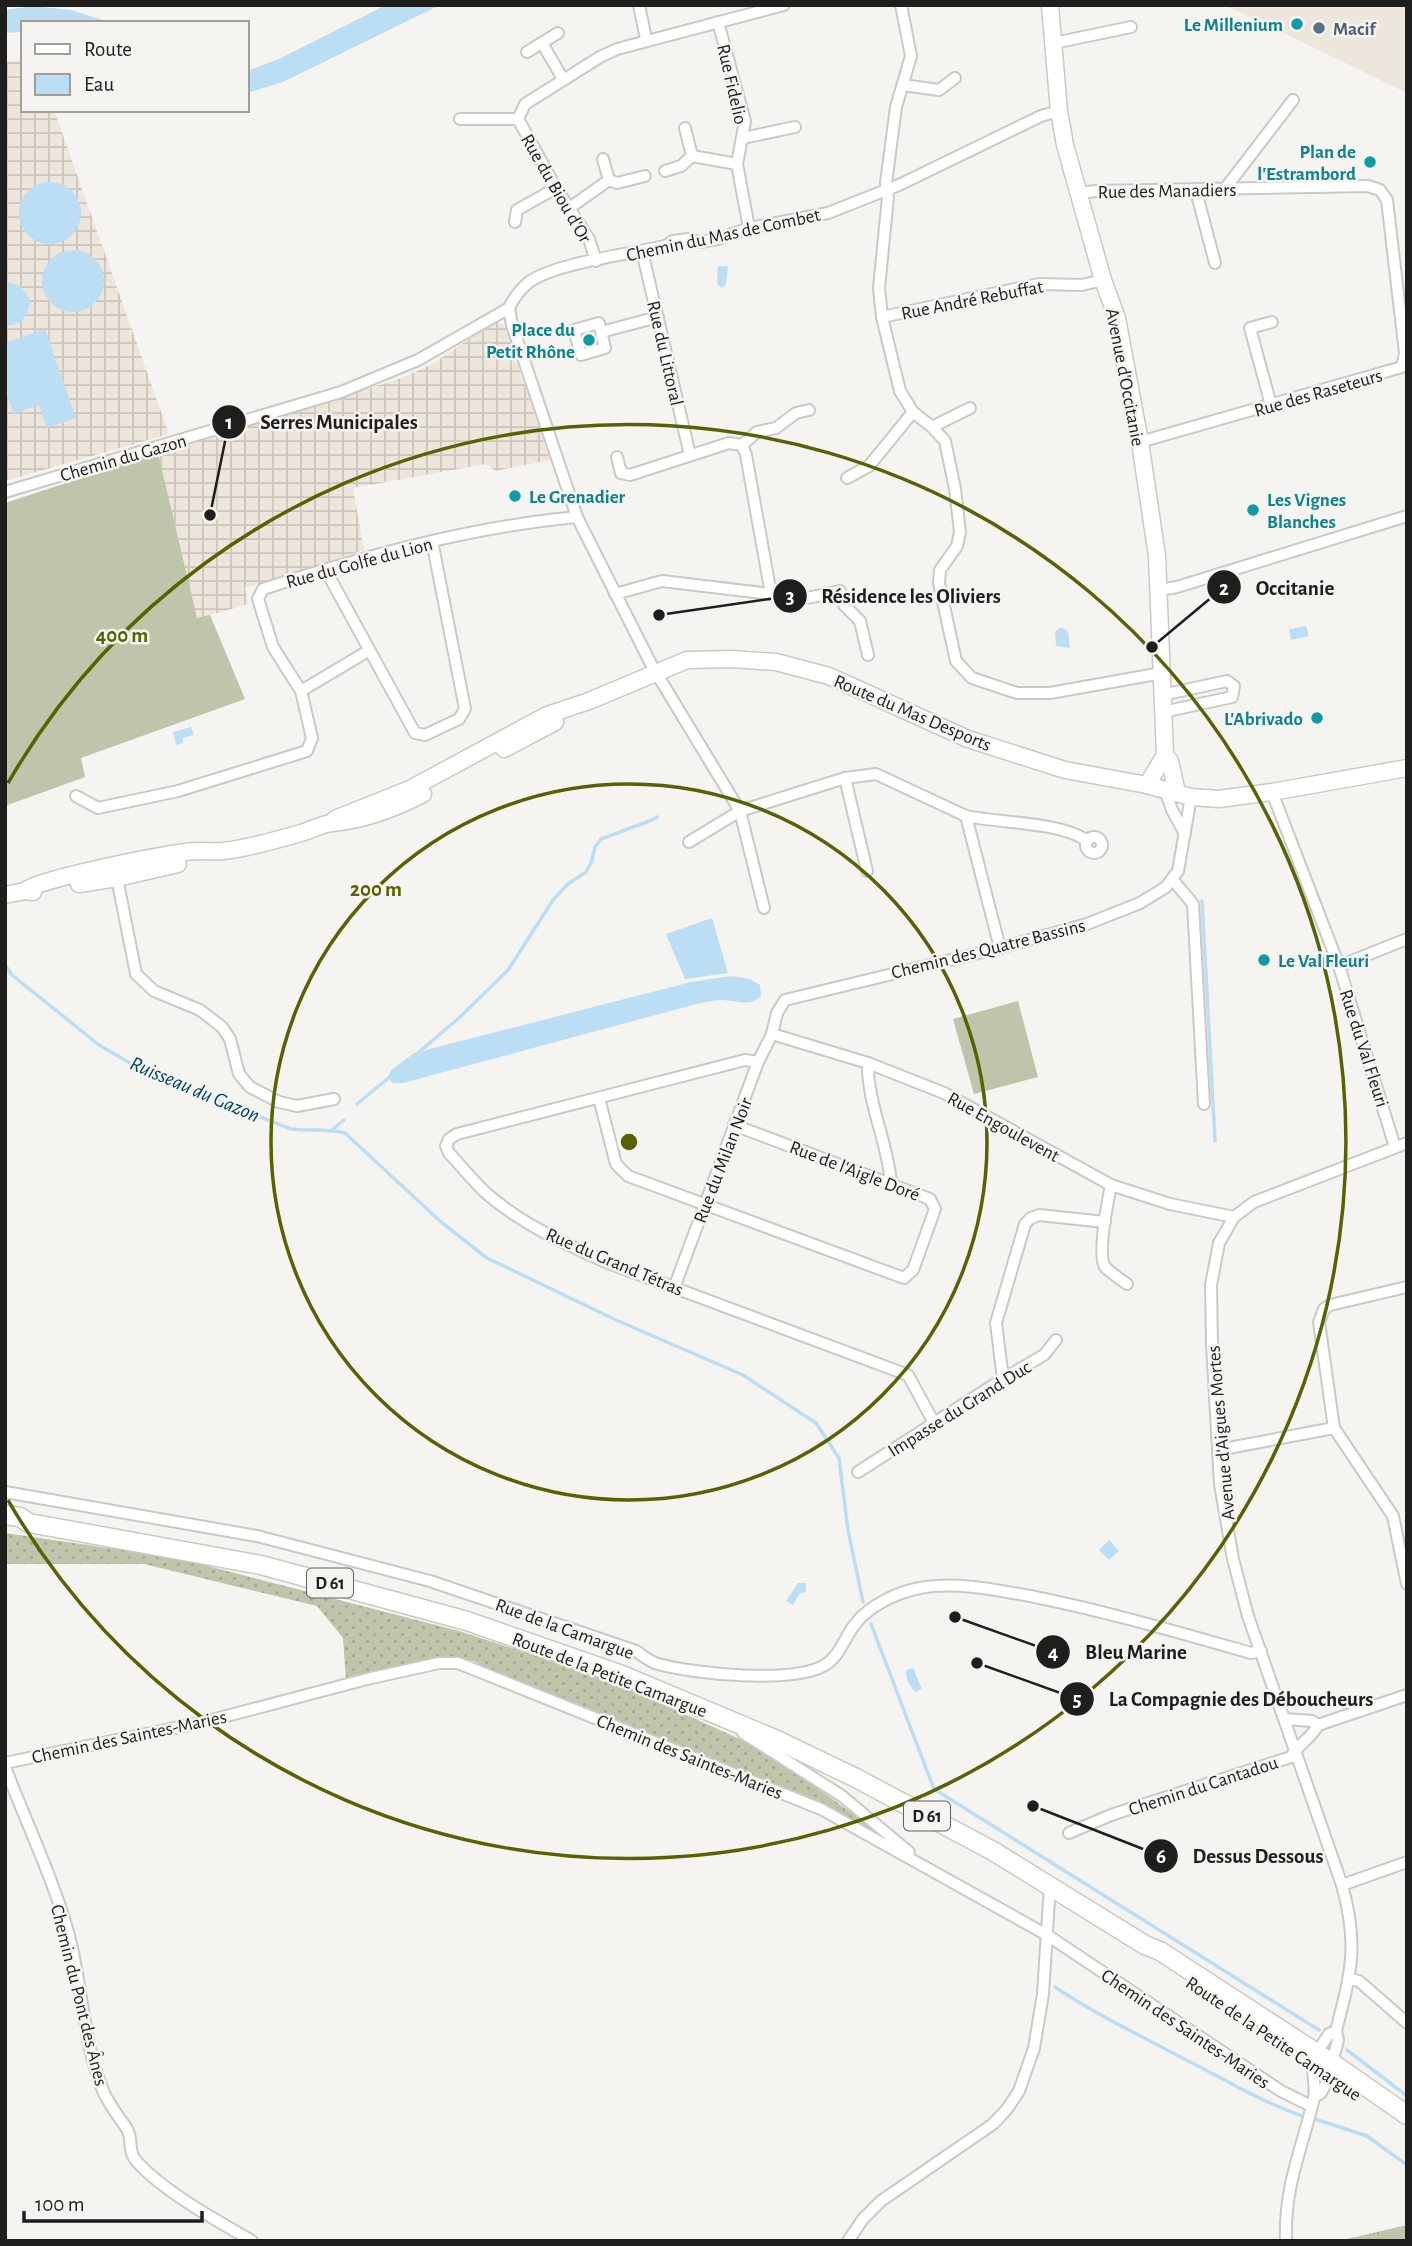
<svg xmlns="http://www.w3.org/2000/svg" width="1412" height="2246" viewBox="0 0 1412 2246" font-family="'Alegreya Sans',sans-serif">
<style>
.built{fill:#ede6dc}
.industrial{fill:url(#industrial-grid)}
.grass{fill:url(#grass-dots)}
.park{fill:url(#park-tufts)}
.garden{fill:#bec5aa}
.water{fill:#bbdef5}
.lines{fill:none;stroke-linecap:round;stroke-linejoin:round}
.stream{stroke:#bbdef5;stroke-width:3.5}
.street-casing{stroke:#cbc9c5;stroke-width:14}
.secondary-casing{stroke:#cbc9c5;stroke-width:19}
.primary-casing{stroke:#cbc9c5;stroke-width:21}
.street{stroke:#fff;stroke-width:10}
.secondary{stroke:#fff;stroke-width:16}
.primary{stroke:#fff;stroke-width:18}
.ring{fill:none;stroke:#566203;stroke-width:3.5}
.culture-dot{fill:#0f9aa8;stroke:#f6f4f0;stroke-width:2.5}
.service-dot{fill:#5c6f8a;stroke:#f6f4f0;stroke-width:2.5}
.labels{text-anchor:middle;stroke-width:5;stroke-linejoin:round;paint-order:stroke}
.shield{fill:#f6f4f0;stroke:#605e5c;stroke-width:2}
.shield-label{font-size:18px;font-weight:bold;fill:#1f1e1c}
.culture-label{font-size:19px;font-weight:bold;fill:#0d838f;stroke:#f6f4f0;text-anchor:end}
.service-label{font-size:19px;font-weight:bold;fill:#4e5e75;stroke:#f6f4f0;text-anchor:start}
.street-label{font-size:19px;fill:#1f1e1c;stroke:#f6f4f0}
.water-label{font-size:21px;font-style:italic;fill:#014261;stroke:#f6f4f0}
.centre{fill:#566203;stroke:#f6f4f0;stroke-width:3.5}
.ring-label{font-size:21px;text-anchor:middle;font-weight:bold;fill:#566203;stroke:#f6f4f0;stroke-width:5;stroke-linejoin:round;paint-order:stroke}
.leader{fill:none;stroke:#1f1e1c;stroke-width:2.5}
.callout-dot{fill:#1f1e1c;stroke:#f6f4f0;stroke-width:2.5}
.mark-label{font-size:21px;text-anchor:middle;font-weight:bold;fill:#fff}
.callout-label{font-size:21px;text-anchor:middle;font-weight:bold;fill:#1f1e1c;stroke:#f6f4f0;stroke-width:5;stroke-linejoin:round;paint-order:stroke}
</style>
<defs>
<pattern id="industrial-grid" width="8" height="8" patternUnits="userSpaceOnUse" patternTransform="scale(1.75)"><rect width="8" height="8" fill="#ede6dc"/><path d="M0 4h8M4 0v8" fill="none" stroke="#cbc5bc"/></pattern>
<pattern id="grass-dots" width="8" height="8" patternUnits="userSpaceOnUse" patternTransform="scale(1.75)"><rect width="8" height="8" fill="#bec5aa"/><path d="M2 2h.1M6 6h.1" fill="none" stroke="#a3a992" stroke-width="1.8" stroke-linecap="round"/></pattern>
<pattern id="park-tufts" width="24" height="20" patternUnits="userSpaceOnUse" patternTransform="scale(1.75)"><rect width="24" height="20" fill="#bec5aa"/><path d="M3 7l-1-3M5 7V3M7 7l1-3M15 17l-1-3M17 17v-4M19 17l1-3" fill="none" stroke="#a3a992"/></pattern>
</defs>
<rect width="100%" height="100%" fill="#f6f4f0"/>
<!-- built -->
<path class="built" d="M1223,5H1407V93L1240,12Z"/>
<!-- industrial -->
<g class="industrial">
<path d="M23,60V110H54L169,434L5,481V62Z"/>
<path d="M494,322L504,324L550,460L495,471L486,464L353,488L364,550L245,588L248,604L197,619L158,453L402,378L434,363Z"/>
</g>
<!-- grass -->
<path class="grass" d="M5,1533L177,1558L459,1631L605,1678L766,1751L896,1845L795,1794L621,1722L503,1678L474,1661L459,1659L346,1681L343,1638L317,1606L144,1564H5Z"/>
<!-- park -->
<path class="park" d="M1407,2225V2241H1348L1347,2239Z"/>
<!-- garden -->
<g class="garden">
<path d="M158,453L197,618L210,615L245,699L81,758L85,777L5,806V503Z"/>
<path d="M1018,1001L1038,1077L974,1094L953,1019Z"/>
</g>
<!-- water -->
<g class="water">
<path d="M386,5H440L283,82L247,93V71L279,59Z"/>
<path d="M33,6L71,10L112,23H23V32L5,33V10Z"/>
<circle cx="50" cy="213" r="31"/>
<circle cx="73" cy="281" r="31"/>
<path d="M718,266H728L726,285L722,288L717,284Z"/>
<path d="M5,282C38,284 37,325 5,326Z"/>
<path d="M45,329L76,418L47,428L39,405L14,414L5,390V343Z"/>
<path d="M1306,626L1309,636L1291,640L1289,629Z"/>
<path d="M1060,628L1065,629L1068,632L1070,648L1056,646L1055,632Z"/>
<path d="M191,727L194,735L183,738V743L176,745L173,732Z"/>
<path d="M712,918L728,973L685,979L666,934Z"/>
<path d="M731,976L750,979L760,985L761,996C750,1008 736,1000 722,1000C713,1000 702,1003 693,1005L403,1083H392L388,1077L391,1070L414,1053L691,982Z"/>
<path d="M1109,1540L1119,1551L1109,1560L1099,1550Z"/>
<path d="M798,1583H806V1592L800,1593L793,1605L786,1601Z"/>
<path d="M913,1668L922,1689L916,1692C909,1686 906,1680 906,1670Z"/>
</g>
<g class="lines">
<!-- stream -->
<g class="stream">
<path d="M1202,901L1215,1141"/>
<path d="M5,965L12,975L99,1045L142,1070L291,1129C309,1131 327,1129 345,1133L441,1222L487,1258L616,1320L743,1375L816,1423L839,1458L848,1530L863,1602"/>
<path d="M419,1052L459,1018L508,970L553,900L568,884L586,872L591,863L595,847L601,839L652,820L657,817"/>
<path d="M357,1104L392,1075"/>
<path d="M332,1130L344,1120"/>
<path d="M871,1624L934,1789L1319,2030"/>
<path d="M1055,1987C1096,2015 1142,2036 1186,2060C1224,2079 1262,2102 1302,2116"/>
<path d="M1347,2050L1407,2096"/>
<path d="M1315,2119L1367,2136L1407,2165"/>
</g>
<defs>
<g id="street">
<path d="M639,5L646,39"/>
<path d="M901,5L911,56L896,107L886,183L888,197L879,288L882,317L900,391L913,412L932,427L945,441L955,489L960,532L957,546L940,570L939,583L956,661L972,678L1017,693H1050L1162,673"/>
<path d="M718,22L745,121L737,164L749,228"/>
<path d="M542,43L563,79"/>
<path d="M1054,43L1131,27"/>
<path d="M527,52L558,33"/>
<path d="M903,85L939,90L955,78"/>
<path d="M460,119H518"/>
<path d="M685,128L692,156"/>
<path d="M743,138L795,127"/>
<path d="M692,156L737,164"/>
<path d="M603,159L609,180"/>
<path d="M665,171L681,166L692,156"/>
<path d="M1224,190L1293,100"/>
<path d="M1196,191L1215,263"/>
<path d="M1079,193L1096,191L1368,186L1380,190L1387,200L1405,353L1402,367L1140,442"/>
<path d="M568,209L609,180L617,183L645,176"/>
<path d="M515,222L517,210L556,188"/>
<path d="M642,251L690,455"/>
<path d="M596,261L589,239L556,188L518,119L525,104L600,57L617,49L784,5"/>
<path d="M509,308L512,325L577,517L652,666L740,811L764,908"/>
<path d="M509,308C513,299 521,289 529,282C556,263 629,254 665,246L673,241L688,239L700,242L718,239L749,228L828,213L899,185L1041,116L1059,111"/>
<path d="M882,317L1039,284L1082,285L1103,280"/>
<path d="M599,323L605,348L581,355L574,330Z"/>
<path d="M601,332L658,317"/>
<path d="M1271,405L1250,328L1272,322"/>
<path d="M932,427L970,408"/>
<path d="M742,445L757,432L776,428L796,413L809,410"/>
<path d="M617,457L621,473L630,475L729,443L742,445L746,455L771,594"/>
<path d="M847,478L869,466L913,412"/>
<path d="M5,492L341,392L418,360L509,308"/>
<path d="M325,569L415,733L425,735L459,719L465,709L432,541"/>
<path d="M1159,590L1177,587L1407,516"/>
<path d="M615,594L662,581L771,594L798,600L840,591L844,605L860,621L868,655"/>
<path d="M301,691L368,651"/>
<path d="M1162,695L1227,681L1234,686L1232,697L1163,712"/>
<path d="M845,778L867,871"/>
<path d="M1165,790L1172,810L1185,834"/>
<path d="M1272,792L1339,966L1395,1147"/>
<path d="M76,796L98,808L178,791L307,751L312,738L301,691L273,647L258,599L263,589C365,556 470,527 577,517"/>
<path d="M966,816C1000,823 1059,822 1086,840"/>
<circle cx="1094" cy="845" r="8"/>
<path d="M689,842L740,811L845,778L876,774L966,816L1000,948"/>
<path d="M117,878L136,974L154,991L200,1010L222,1027L230,1039L239,1074L250,1087L279,1102L297,1106L334,1099"/>
<path d="M1172,879L1193,904L1204,1104"/>
<path d="M1339,966L1407,939"/>
<path d="M772,1034L868,1063L944,1093L1111,1185L1170,1204L1234,1217"/>
<path d="M758,1062L745,1060L457,1134L449,1139L446,1146L449,1153C461,1166 473,1181 486,1193C521,1224 566,1244 608,1263L908,1375L934,1423"/>
<path d="M868,1063C867,1103 888,1143 891,1183"/>
<path d="M599,1098L616,1164L628,1176L904,1278L913,1270L935,1209L930,1199L734,1125"/>
<path d="M1111,1185C1108,1200 1097,1255 1105,1267C1111,1273 1120,1279 1127,1284"/>
<path d="M674,1288L758,1062L772,1034L777,1013L785,1000L1000,948L1087,924L1140,903L1166,887L1178,871L1191,797"/>
<path d="M1003,1379L996,1323L1025,1224L1031,1218L1039,1215L1105,1222"/>
<path d="M1334,1428L1393,1516L1407,1584"/>
<path d="M1218,1450L1334,1428L1319,1322L1324,1309L1330,1305L1407,1287"/>
<path d="M858,1472L1003,1379L1044,1355L1056,1340"/>
<path d="M5,1492L257,1536L430,1581L636,1651C642,1655 650,1662 658,1664C694,1674 793,1684 825,1665C840,1656 845,1636 856,1623C870,1605 898,1592 920,1588C954,1581 997,1590 1030,1596C1105,1611 1177,1632 1251,1653L1261,1651"/>
<path d="M1285,1719L1312,1721L1318,1725"/>
<path d="M743,1733L842,1796L909,1852"/>
<path d="M5,1763L204,1722L367,1679L439,1663H458L821,1809L1047,1935L1281,2091L1311,2106"/>
<path d="M5,1767C26,1822 52,1876 68,1932C83,1985 82,2041 104,2093C110,2106 119,2117 127,2129C134,2141 126,2150 138,2163C166,2193 216,2220 252,2241"/>
<path d="M1069,1833L1111,1815L1291,1757C1298,1744 1312,1738 1318,1725L1407,1695"/>
<path d="M1342,1885L1407,1862"/>
<path d="M1350,1979L1359,1981L1407,2023"/>
<path d="M1316,2054L1329,2034L1336,2031"/>
<path d="M1332,2063L1338,2040L1336,2031C1351,1972 1359,1946 1342,1885L1248,1616L1233,1559L1220,1484L1212,1344L1211,1285L1219,1243L1234,1217L1254,1202L1407,1143"/>
<path d="M1315,2096L1321,2093L1330,2076"/>
<path d="M848,2241L863,2219L881,2201L993,2124L1007,2109L1019,2091L1034,2048L1043,1994L1050,1885"/>
<path d="M1286,2241C1284,2186 1302,2149 1314,2098C1316,2089 1313,2076 1313,2066"/>
</g>
<g id="secondary">
<path d="M1050,5L1059,111L1065,145L1103,280L1117,318L1140,442L1157,556L1165,755L1147,785"/>
<path d="M504,749L555,722"/>
<path d="M1165,755L1170,761L1177,793"/>
<path d="M332,823L335,819L410,789L547,715L589,701L687,660L731,659L776,662L829,676L968,739L1065,770L1147,785L1191,797L1219,799L1272,792L1407,768"/>
<path d="M79,884L117,878L178,864"/>
<path d="M25,891C37,879 162,855 186,852C198,850 211,852 223,851C249,848 277,840 301,833C311,830 322,824 332,823C365,820 394,809 423,794"/>
<path d="M5,895L25,891L33,892"/>
</g>
<path id="primary" d="M5,1515L20,1517L29,1523L261,1565L467,1621L622,1675L777,1740L854,1777L993,1851L1145,1945L1160,1951L1332,2063L1407,2115"/>
</defs>
<!-- street casing -->
<use href="#street" class="street-casing"/>
<!-- secondary casing -->
<use href="#secondary" class="secondary-casing"/>
<!-- primary casing -->
<use href="#primary" class="primary-casing"/>
<!-- street -->
<use href="#street" class="street"/>
<!-- secondary -->
<use href="#secondary" class="secondary"/>
<!-- primary -->
<use href="#primary" class="primary"/>
</g>
<!-- distance rings -->
<g class="ring">
<circle cx="629" cy="1142" r="358"/>
<path d="M8 783A717 717 0 1 1 8 1500"/>
</g>
<!-- markers -->
<g class="culture-dot">
<circle cx="1297" cy="24" r="7"/>
<circle cx="1370" cy="162" r="7"/>
<circle cx="589" cy="340" r="7"/>
<circle cx="515" cy="496" r="7"/>
<circle cx="1253" cy="510" r="7"/>
<circle cx="1317" cy="718" r="7"/>
<circle cx="1264" cy="960" r="7"/>
</g>
<circle class="service-dot" cx="1319" cy="28" r="7"/>
<g class="labels">
<!-- shield labels -->
<g class="shield">
<rect x="307" y="1568.5" width="46" height="29" rx="5"/>
<rect x="904" y="1801.5" width="46" height="29" rx="5"/>
</g>
<g class="shield-label">
<text x="330" y="1589">D 61</text>
<text x="927" y="1822">D 61</text>
</g>
<!-- culture labels -->
<g class="culture-label">
<text x="1283" y="31">Le Millenium</text>
<text x="1356" y="158">Plan de<tspan x="1356" dy="22">l'Estrambord</tspan></text>
<text x="575" y="336">Place du<tspan x="575" dy="22">Petit Rhône</tspan></text>
<text x="529" y="503" text-anchor="start">Le Grenadier</text>
<text x="1267" y="506" text-anchor="start">Les Vignes<tspan x="1267" dy="22">Blanches</tspan></text>
<text x="1303" y="725">L'Abrivado</text>
<text x="1278" y="967" text-anchor="start">Le Val Fleuri</text>
</g>
<!-- service labels -->
<g class="service-label">
<text x="1333" y="35">Macif</text>
</g>
<!-- street labels -->
<g class="street-label">
<text transform="translate(733 84) rotate(77)" y="7">Rue Fidelio</text>
<text transform="translate(557 188) rotate(60)" y="7">Rue du Biou d'Or</text>
<text transform="translate(1167 190) rotate(-1)" y="7">Rue des Manadiers</text>
<text transform="translate(723 234) rotate(-12)" y="7">Chemin du Mas de Combet</text>
<text transform="translate(972 299) rotate(-11)" y="7">Rue André Rebuffat</text>
<text transform="translate(666 353) rotate(77)" y="7">Rue du Littoral</text>
<text transform="translate(1126 377) rotate(79)" y="7">Avenue d'Occitanie</text>
<text transform="translate(1318 392) rotate(-16)" y="7">Rue des Raseteurs</text>
<text transform="translate(123 457) rotate(-16)" y="7">Chemin du Gazon</text>
<text transform="translate(359 562) rotate(-15)" y="7">Rue du Golfe du Lion</text>
<text transform="translate(913 712) rotate(23)" y="7">Route du Mas Desports</text>
<text transform="translate(988 948) rotate(-14)" y="7">Chemin des Quatre Bassins</text>
<text transform="translate(1365 1048) rotate(72)" y="7">Rue du Val Fleuri</text>
<text transform="translate(1004 1126) rotate(29)" y="7">Rue Engoulevent</text>
<text transform="translate(722 1160) rotate(-69)" y="7">Rue du Milan Noir</text>
<text transform="translate(855 1170) rotate(21)" y="7">Rue de l'Aigle Doré</text>
<text transform="translate(615 1261) rotate(23)" y="7">Rue du Grand Tétras</text>
<text transform="translate(959 1408) rotate(-32)" y="7">Impasse du Grand Duc</text>
<text transform="translate(1220 1433) rotate(-95)" y="7">Avenue d'Aigues Mortes</text>
<text transform="translate(565 1628) rotate(20)" y="7">Rue de la Camargue</text>
<text transform="translate(610 1674) rotate(21)" y="7">Route de la Petite Camargue</text>
<text transform="translate(129 1736) rotate(-12)" y="7">Chemin des Saintes-Maries</text>
<text transform="translate(690 1756) rotate(22)" y="7">Chemin des Saintes-Maries</text>
<text transform="translate(1203 1785) rotate(-18)" y="7">Chemin du Cantadou</text>
<text transform="translate(80 1995) rotate(76)" y="7">Chemin du Pont des Ânes</text>
<text transform="translate(1186 2028) rotate(34)" y="7">Chemin des Saintes-Maries</text>
<text transform="translate(1274 2038) rotate(34)" y="7">Route de la Petite Camargue</text>
</g>
<!-- water labels -->
<g class="water-label">
<text transform="translate(195 1089) rotate(23)" y="7">Ruisseau du Gazon</text>
</g>
</g>
<circle cx="629" cy="1142" r="10" class="centre"/>
<g class="ring-label">
<text x="122" y="642">400 m</text>
<text x="376" y="896">200 m</text>
</g>
<!-- callouts -->
<path class="leader" d="M210 515L229 422M1152 647L1224 587M659 615L790 596M955 1617L1053 1652M977 1663L1077 1699M1033 1806L1161 1856"/>
<g class="callout-dot">
<circle cx="210" cy="515" r="7"/>
<circle cx="1152" cy="647" r="7"/>
<circle cx="659" cy="615" r="7"/>
<circle cx="955" cy="1617" r="7"/>
<circle cx="977" cy="1663" r="7"/>
<circle cx="1033" cy="1806" r="7"/>
<circle cx="229" cy="422" r="18"/>
<circle cx="1224" cy="587" r="18"/>
<circle cx="790" cy="596" r="18"/>
<circle cx="1053" cy="1652" r="18"/>
<circle cx="1077" cy="1699" r="18"/>
<circle cx="1161" cy="1856" r="18"/>
</g>
<g class="mark-label">
<text x="229" y="429">1</text>
<text x="1224" y="595">2</text>
<text x="790" y="603">3</text>
<text x="1053" y="1659">4</text>
<text x="1077" y="1706">5</text>
<text x="1161" y="1863">6</text>
</g>
<g class="callout-label">
<text x="339" y="429">Serres Municipales</text>
<text x="1295" y="595">Occitanie</text>
<text x="911" y="603">Résidence les Oliviers</text>
<text x="1136" y="1659">Bleu Marine</text>
<text x="1241" y="1706">La Compagnie des Déboucheurs</text>
<text x="1258" y="1863">Dessus Dessous</text>
</g>
<!-- border -->
<rect width="1412" height="2246" fill="none" stroke="#1f1e1c" stroke-width="14"/>
<!-- legend -->
<rect x="21" y="21" width="228" height="91" fill="#f6f4f0" stroke="#a09e9b" stroke-width="2"/>
<rect x="35" y="44" width="35" height="10" fill="#ffffff" stroke="#a09e9b" stroke-width="2"/>
<text x="84" y="56" font-size="21" fill="#1f1e1c">Route</text>
<rect x="35" y="74" width="35" height="21" fill="#bbdef5" stroke="#a09e9b" stroke-width="2"/>
<text x="84" y="91" font-size="21" fill="#1f1e1c">Eau</text>
<!-- scale -->
<path d="M24 2211v10h178v-10" fill="none" stroke="#1f1e1c" stroke-width="3.5"/>
<text x="35" y="2211" font-size="21" fill="#1f1e1c" stroke="#f6f4f0" stroke-width="5" paint-order="stroke">100 m</text>
</svg>
